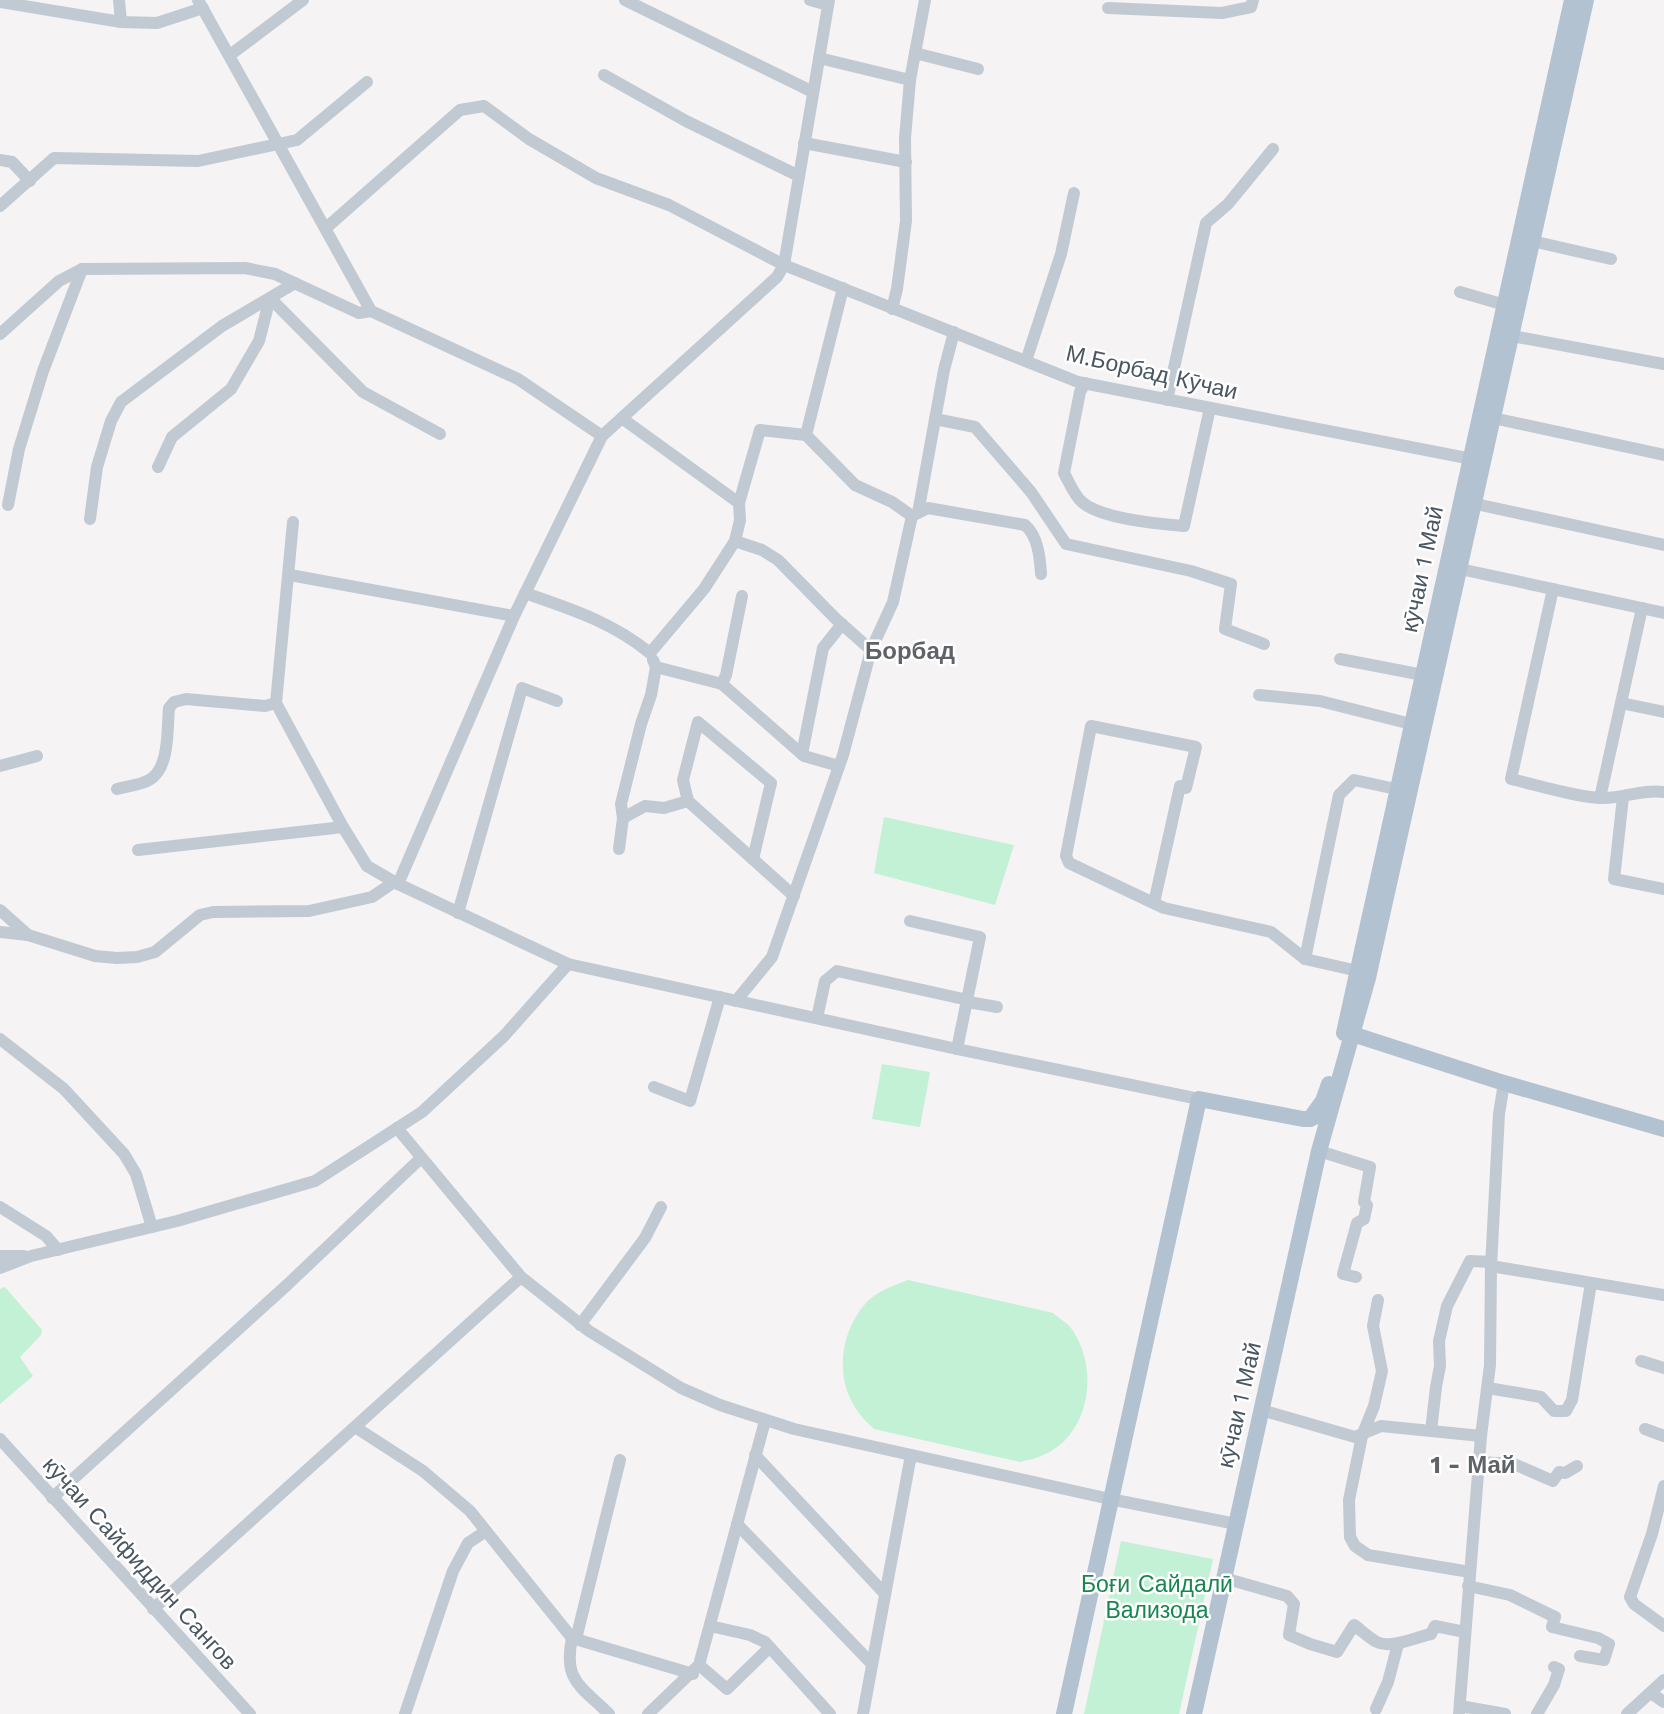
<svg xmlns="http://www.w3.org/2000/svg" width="1664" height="1714" viewBox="0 0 1664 1714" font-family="'Work Sans',sans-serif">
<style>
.green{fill:#c3f1d5}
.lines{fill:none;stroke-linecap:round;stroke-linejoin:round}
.minor{stroke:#c1cad2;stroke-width:12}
.major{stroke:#b3c2d1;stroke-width:16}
.labels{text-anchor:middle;stroke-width:5;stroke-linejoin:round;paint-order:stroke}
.street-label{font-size:23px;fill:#4a5661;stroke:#fff}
.park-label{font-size:23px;fill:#17864f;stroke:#fff}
.neighbourhood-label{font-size:24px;font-weight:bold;fill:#5f6368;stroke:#fff}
</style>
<rect width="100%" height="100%" fill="#f5f3f3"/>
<!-- green -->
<g class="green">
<path d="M884,817L1014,845L995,905L874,873Z"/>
<path d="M882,1064L930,1072L920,1127L872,1119Z"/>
<path d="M908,1280L1053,1313C1060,1319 1069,1324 1073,1331C1100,1372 1089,1437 1041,1456C1034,1459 1027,1460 1020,1462L874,1429C869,1424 863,1419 859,1413C834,1381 839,1333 866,1303C877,1291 893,1286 908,1280Z"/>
<path d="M5,1287L42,1330L41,1335L20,1357L33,1376L0,1404V1289Z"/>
<path d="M1121,1541L1213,1559L1179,1714H1084Z"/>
</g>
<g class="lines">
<!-- minor -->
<g class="minor">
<path d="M119,0L121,22"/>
<path d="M198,0L371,311L518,379L602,436"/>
<path d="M625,0L813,92"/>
<path d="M810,0L828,5"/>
<path d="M0,2L121,22L157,23L203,8"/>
<path d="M1108,8L1222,13L1251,7L1253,0"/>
<path d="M915,53L978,69"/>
<path d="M230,55L303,0"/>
<path d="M819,58L910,80"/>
<path d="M604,75L686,121L799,176"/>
<path d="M804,143L906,162"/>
<path d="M0,160L12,162L30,181"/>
<path d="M0,206L54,158L198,161L297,140L367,82"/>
<path d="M326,228L460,110L484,106L529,139L596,178L669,205L784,265L1078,382L1477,460"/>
<path d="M1532,241L1611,259"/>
<path d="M1460,292L1505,305"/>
<path d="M270,298L363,392L440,434"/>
<path d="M892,309L897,289L906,221L905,138L910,80L925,0"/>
<path d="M0,334L59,281L82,269L245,268L275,274L359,313L371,311"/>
<path d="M1512,336L1664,364"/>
<path d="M1026,361L1061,254L1074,193"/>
<path d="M1085,383L1080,392L1064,473C1069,482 1074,495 1082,502C1101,519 1159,524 1184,526L1210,408"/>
<path d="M1167,400L1206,223L1228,204L1273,149"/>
<path d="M1493,418L1664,455"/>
<path d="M623,419L739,503"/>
<path d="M935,419L975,427L1031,492L1066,544L1191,571L1231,584L1225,629L1264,644"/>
<path d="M806,435L855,485L892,502L912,516"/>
<path d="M158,467L172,437L231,389L259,341L270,298"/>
<path d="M1476,504L1664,545"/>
<path d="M8,505L19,449L43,371L82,269"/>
<path d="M918,513L928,508L1025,525C1038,536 1040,558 1041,574"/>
<path d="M90,519L97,467L111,421L121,402L222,326L295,283"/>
<path d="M293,522L276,703L343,827L367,866L398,884"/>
<path d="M735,541L762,550L778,560L836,619L871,650"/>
<path d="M1460,569L1664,613"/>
<path d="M290,575L514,616"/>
<path d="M1553,589L1511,779C1537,785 1579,798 1604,798C1624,798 1643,789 1664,792"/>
<path d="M525,593C571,609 612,622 650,653L704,589L735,541L740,520L739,503L760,430L806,435L843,288"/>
<path d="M1340,659L1423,675"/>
<path d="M656,667L722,684L804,756L839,766"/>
<path d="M722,684L726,675L742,596"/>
<path d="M1259,695L1320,701L1411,724"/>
<path d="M1621,703L1664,712"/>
<path d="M802,754L823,648L842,624"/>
<path d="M0,766L37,756"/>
<path d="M117,789C127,786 141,785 149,780C170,769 167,729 169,708L174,702L186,699L265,706L276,703"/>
<path d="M1623,797L1614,879L1664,889"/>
<path d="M1600,798L1642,608"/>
<path d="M688,801L683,780L698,722L771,783L753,859"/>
<path d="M623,818L645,806L664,808L688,801L794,896"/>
<path d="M619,849L623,818L621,804L641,724L651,695L656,667L653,660"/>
<path d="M138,850L343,827"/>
<path d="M1154,903L1180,786L1186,788L1196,747L1091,726L1066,856L1069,863L1164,908L1271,932L1305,959L1358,971"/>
<path d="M0,910L28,935L95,956L117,958L137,957L155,952L200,915L213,912L309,911L372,897L394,882"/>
<path d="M458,913L522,688L557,701"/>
<path d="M910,921L980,937L957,1049"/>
<path d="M0,932L28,935"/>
<path d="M1305,959L1339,795L1354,780L1396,789"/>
<path d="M568,964L398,884L514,616L602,436L777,277L784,265L829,0"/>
<path d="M736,1001L772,957L843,755L871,650L893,602L912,516L918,513L944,370L954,332"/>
<path d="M968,1002L997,1007"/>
<path d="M817,1018L825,981L837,971L968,1000"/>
<path d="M0,1039L64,1089L124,1154L136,1174L152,1227"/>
<path d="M654,1087L690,1101L720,997"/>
<path d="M397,1128L521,1277L589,1331L681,1388L720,1405L794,1429L1110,1499L1236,1524"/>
<path d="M1319,1151L1370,1167L1364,1202L1367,1205L1364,1219L1357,1223L1343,1274L1356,1277"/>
<path d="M0,1207L46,1236L58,1250"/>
<path d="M0,1256H24"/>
<path d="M1491,1266L1664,1295"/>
<path d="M0,1268L31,1256L177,1221L315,1181L422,1112L504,1036L568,964L957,1049L1199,1099"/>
<path d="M1378,1300L1373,1326L1382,1371L1374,1406L1362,1436L1349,1500L1350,1537L1355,1546L1368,1555L1470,1572"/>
<path d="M580,1325L645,1238L661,1207"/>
<path d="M1641,1361L1664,1368"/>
<path d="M1488,1388L1541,1397L1554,1411H1566L1572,1400L1591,1283"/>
<path d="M1261,1410L1355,1437L1381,1426L1481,1436"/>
<path d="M355,1427L423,1471L470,1511L572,1638L693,1674"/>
<path d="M1645,1429L1664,1436"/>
<path d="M1431,1431L1436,1387L1440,1366L1439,1341L1447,1306L1470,1261L1491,1262"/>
<path d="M0,1439L250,1714"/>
<path d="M755,1455L885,1594"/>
<path d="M1480,1462L1514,1464L1553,1481L1559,1472L1565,1473L1577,1466"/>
<path d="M1664,1486L1652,1534L1630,1597L1634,1604L1664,1626"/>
<path d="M52,1498L287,1285L421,1158"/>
<path d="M737,1524L872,1664"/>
<path d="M1224,1578L1287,1596L1294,1604L1289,1635L1310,1644L1337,1652L1354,1625C1361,1630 1369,1638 1377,1642C1391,1649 1416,1637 1431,1634L1435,1626L1465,1632"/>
<path d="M1468,1586L1510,1595L1555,1617L1552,1627L1598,1638L1609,1644L1604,1660L1580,1656"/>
<path d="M153,1609L521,1277"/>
<path d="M710,1626L750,1635L765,1642L830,1714"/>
<path d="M572,1638C563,1681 581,1686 609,1714"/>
<path d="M576,1639L620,1460"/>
<path d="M699,1665L727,1689L769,1648"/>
<path d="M1651,1693L1664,1702"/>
<path d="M1460,1706L1505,1714"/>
<path d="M1376,1709L1388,1682L1398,1644"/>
<path d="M405,1714L453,1571L468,1543L486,1531"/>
<path d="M648,1714L699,1665L765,1421"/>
<path d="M863,1714L911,1455"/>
<path d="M1459,1714L1481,1436L1490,1365L1491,1266L1499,1114L1504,1083"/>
<path d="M1537,1714L1554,1685L1559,1669L1554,1667"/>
<path d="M1627,1714L1664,1680"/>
</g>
<!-- major -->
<g class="major">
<path d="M1346,1032L1504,1083L1664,1129"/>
<path d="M1344,1033L1572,0"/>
<path d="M1310,1119L1323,1101L1329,1084"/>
<path d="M1064,1714L1199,1099L1303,1119H1310L1319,1115"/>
<path d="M1194,1714L1319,1151L1368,978L1586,0"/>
</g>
</g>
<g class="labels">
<!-- street labels -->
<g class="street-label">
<text transform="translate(1152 372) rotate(13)" y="8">М.Борбад Кӯчаи</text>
<text transform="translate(1422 569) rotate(-78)" y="8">кӯчаи 1 Май</text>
<text transform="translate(1239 1405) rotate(-77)" y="8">кӯчаи 1 Май</text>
<text transform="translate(140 1563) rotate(48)" y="8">кӯчаи Сайфиддин Сангов</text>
</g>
<!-- park labels -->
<g class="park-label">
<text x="1157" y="1592">Боғи Сайдалӣ<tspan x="1157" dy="26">Вализода</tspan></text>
</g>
<!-- neighbourhood labels -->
<g class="neighbourhood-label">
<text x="910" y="659">Борбад</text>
<text x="1473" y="1473">1 - Май</text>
</g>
</g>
</svg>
